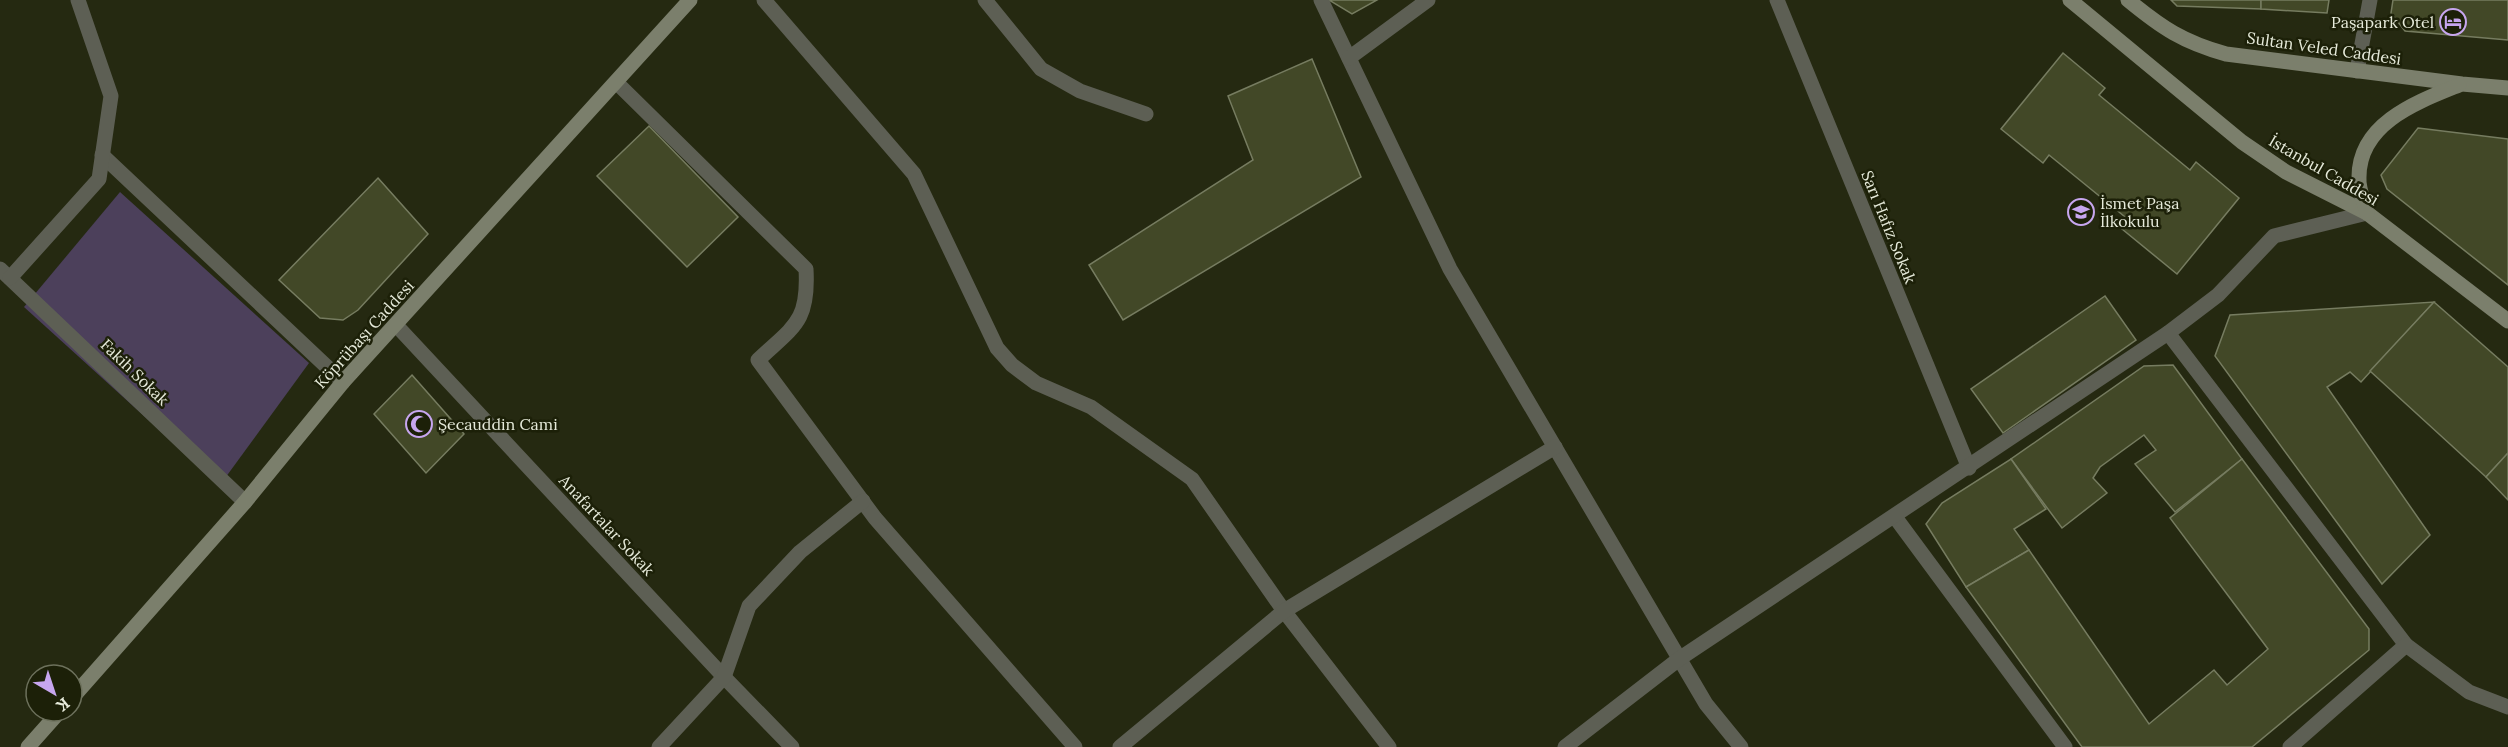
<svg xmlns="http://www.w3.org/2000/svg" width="2508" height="747" viewBox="0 0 2508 747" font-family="Lora,serif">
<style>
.green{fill:#4c405b}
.building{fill:#424827;stroke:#767c60;stroke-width:1.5}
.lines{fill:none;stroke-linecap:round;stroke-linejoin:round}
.street{stroke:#5d5f54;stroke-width:15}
.secondary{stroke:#7b7f6c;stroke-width:15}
.labels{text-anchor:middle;stroke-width:5;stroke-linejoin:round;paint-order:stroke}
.poi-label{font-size:16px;fill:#e6eada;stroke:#1c2008;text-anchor:start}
.street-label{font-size:16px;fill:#e6eada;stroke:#1c2008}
</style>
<rect width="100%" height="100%" fill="#252911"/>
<!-- green -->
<path class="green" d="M120,192L309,363L220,485L24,307Z"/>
<!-- building -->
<g class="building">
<path d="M1329,0H1377L1352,14Z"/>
<path d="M2171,0H2261V9L2177,6Z"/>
<path d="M2261,0H2329L2327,13L2261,9Z"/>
<path d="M2393,0H2508V40L2405,31L2391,13Z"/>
<path d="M2063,53L2105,88L2099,95L2190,170L2196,162L2239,198L2177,274L2122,229L2130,221L2049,155L2043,163L2001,129Z"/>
<path d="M1312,59L1361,177L1123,320L1089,265L1253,160L1228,96Z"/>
<path d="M649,126L738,217L687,267L597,176Z"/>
<path d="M2418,128L2508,139V285L2387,189L2381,175Z"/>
<path d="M378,178L428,234L358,310L343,320L320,318L279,280Z"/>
<path d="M2105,296L2136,340L2003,433L1971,389Z"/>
<path d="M2434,302L2361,382L2350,372L2327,387L2430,535L2382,584L2215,356L2230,315Z"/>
<path d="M2434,302L2508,367V453L2486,477L2370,371Z"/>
<path d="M2173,365L2242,459L2175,512L2135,464L2156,450L2144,435L2100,467L2093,478L2107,493L2062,528L2011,459L2144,366Z"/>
<path d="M412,375L464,434L426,473L374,414Z"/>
<path d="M2508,453V500L2486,477Z"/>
<path d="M2011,459L2046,509L2014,529L2029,550L1966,587L1926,524L1942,503Z"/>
<path d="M2242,459L2369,629V650L2252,747H2082L1966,587L2029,550L2149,724L2214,670L2227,685L2268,649L2170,518Z"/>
</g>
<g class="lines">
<!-- street -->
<g class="street">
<path d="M764,0L914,174L997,348L1012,365L1036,383L1091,407L1192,479L1284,611L1389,747"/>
<path d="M985,0L1041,69L1080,91L1146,114"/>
<path d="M1321,0L1450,269L1706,704L1741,747"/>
<path d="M1777,0L1969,468"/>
<path d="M1349,58L1428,0"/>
<path d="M2357,71L2370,0"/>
<path d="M617,83L806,269C809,322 794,326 758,360L875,518L1075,747"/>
<path d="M102,155L343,382"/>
<path d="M0,269L245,502"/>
<path d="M10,278L99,179L111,96L78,0"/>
<path d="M396,325L724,677L792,747"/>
<path d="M2168,333L2406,645L2469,692L2508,707"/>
<path d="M1895,517L2065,747"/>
<path d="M659,747L724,677L749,606L800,552L863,501"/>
<path d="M1120,747L1284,611L1555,447"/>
<path d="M1565,747L1679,659L2168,333L2218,295L2274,236L2367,213"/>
<path d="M2290,747L2406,645"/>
</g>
<!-- secondary -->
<g class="secondary">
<path d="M2070,0L2242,142L2286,172L2367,213L2508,321"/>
<path d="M2128,0C2162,28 2183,42 2226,54L2462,84L2508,88"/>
<path d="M2367,213C2364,202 2358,188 2359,177C2359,123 2417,102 2459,85"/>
<path d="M72,698L245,502L343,382L690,0"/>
<path d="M28,747L60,711"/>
</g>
</g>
<!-- icons -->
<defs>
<symbol id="hotel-ring" viewBox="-11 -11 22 22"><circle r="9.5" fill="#1c2008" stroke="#c7a6ef" stroke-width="1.5"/><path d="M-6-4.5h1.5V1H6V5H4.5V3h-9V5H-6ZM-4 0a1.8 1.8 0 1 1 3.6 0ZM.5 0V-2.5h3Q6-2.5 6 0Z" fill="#c7a6ef"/></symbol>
<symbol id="school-ring" viewBox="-11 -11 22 22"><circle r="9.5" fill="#1c2008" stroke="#c7a6ef" stroke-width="1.5"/><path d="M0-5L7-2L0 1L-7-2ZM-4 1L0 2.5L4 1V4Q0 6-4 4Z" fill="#c7a6ef"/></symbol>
<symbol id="mosque-ring" viewBox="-11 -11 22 22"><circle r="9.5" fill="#1c2008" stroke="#c7a6ef" stroke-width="1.5"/><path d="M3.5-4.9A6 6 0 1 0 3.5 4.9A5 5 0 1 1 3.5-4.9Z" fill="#c7a6ef"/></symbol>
</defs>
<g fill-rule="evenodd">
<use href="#hotel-ring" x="2438" y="7" width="30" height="30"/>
<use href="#school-ring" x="2066" y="197" width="30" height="30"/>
<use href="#mosque-ring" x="404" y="409" width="30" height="30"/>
</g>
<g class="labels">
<!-- poi labels -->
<g class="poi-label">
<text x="2434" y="28" text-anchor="end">Paşapark Otel</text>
<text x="2100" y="209">İsmet Paşa<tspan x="2100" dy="18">İlkokulu</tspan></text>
<text x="438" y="430">Şecauddin Cami</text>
</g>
<!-- street labels -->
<g class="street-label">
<text transform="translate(2324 48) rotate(8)" y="6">Sultan Veled Caddesi</text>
<text transform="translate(2324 170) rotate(30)" y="6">İstanbul Caddesi</text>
<text transform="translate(1889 227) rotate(68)" y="6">Sarı Hafız Sokak</text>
<text transform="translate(364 334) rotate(-48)" y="6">Köprübaşı Caddesi</text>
<text transform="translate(135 372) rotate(44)" y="6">Fakih Sokak</text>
<text transform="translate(607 525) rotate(47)" y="6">Anafartalar Sokak</text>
</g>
</g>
<!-- north arrow -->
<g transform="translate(54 693) rotate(141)"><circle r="28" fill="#1c2008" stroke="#6d715c" stroke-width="1.5"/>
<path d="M0-4.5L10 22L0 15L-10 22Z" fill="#c7a6ef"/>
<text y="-9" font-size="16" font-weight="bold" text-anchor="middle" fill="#e6eada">K</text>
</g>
</svg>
